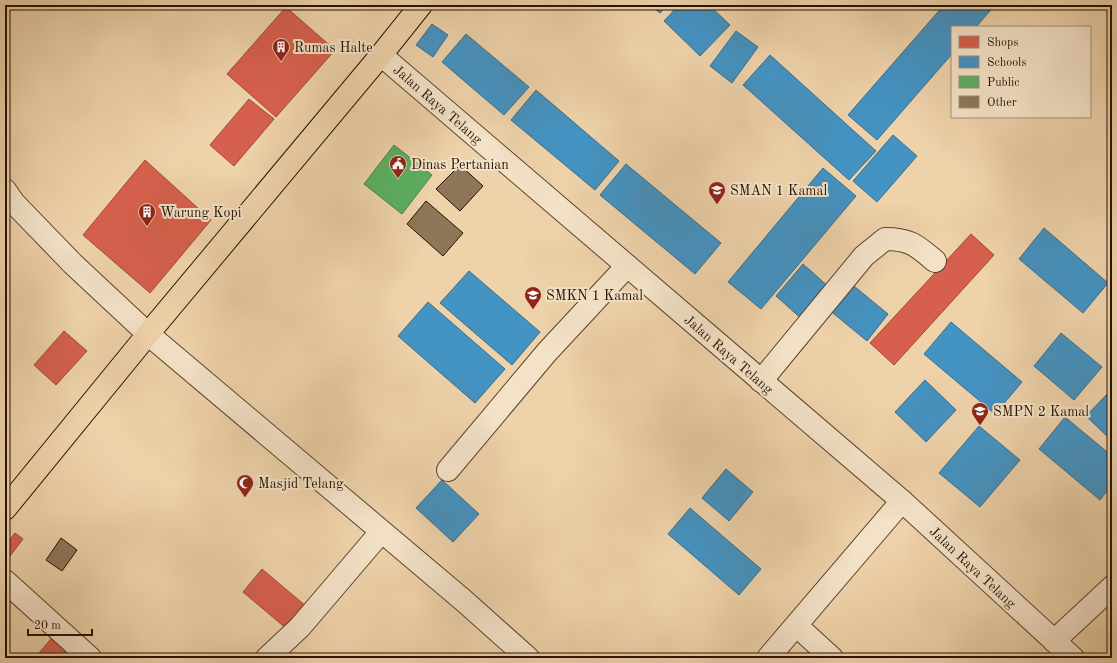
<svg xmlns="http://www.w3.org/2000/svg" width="1117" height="663" viewBox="0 0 1117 663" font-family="'Old Standard TT',serif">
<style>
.shops{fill:#d6604d;stroke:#a24936}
.schools{fill:#4393c3;stroke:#3b6d89}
.public{fill:#5aae61;stroke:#4b8044}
.building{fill:#8e7659;stroke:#271301}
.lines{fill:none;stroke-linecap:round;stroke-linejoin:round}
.minor-casing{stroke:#59432b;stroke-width:24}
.highway-casing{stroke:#271301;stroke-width:24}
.minor{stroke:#f4e2c8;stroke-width:22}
.highway{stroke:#eed2aa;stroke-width:22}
.labels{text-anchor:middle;stroke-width:4;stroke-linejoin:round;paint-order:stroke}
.poi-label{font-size:14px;fill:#271301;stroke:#f4e2c8;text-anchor:start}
.street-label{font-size:14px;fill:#271301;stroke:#f4e2c8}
</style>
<rect width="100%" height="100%" fill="#eed2aa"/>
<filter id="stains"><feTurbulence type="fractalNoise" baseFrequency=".005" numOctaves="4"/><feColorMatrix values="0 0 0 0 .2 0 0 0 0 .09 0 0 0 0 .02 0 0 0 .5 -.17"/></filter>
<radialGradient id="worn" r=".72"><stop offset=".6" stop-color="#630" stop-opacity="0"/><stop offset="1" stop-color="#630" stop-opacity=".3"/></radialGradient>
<!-- shops -->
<g class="shops">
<path d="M286,7L335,50L276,117L227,74Z"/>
<path d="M249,99L274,119L234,166L210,145Z"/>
<path d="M145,160L211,220L150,293L83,235Z"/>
<path d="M971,234L994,255L894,365L870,343Z"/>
<path d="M64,331L87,351L56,385L34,365Z"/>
<path d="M15,533L23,539L7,560L5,545Z"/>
<path d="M262,569L307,607L288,630L243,592Z"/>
<path d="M54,635L71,649L64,658H35Z"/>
</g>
<!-- schools -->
<g class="schools">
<path d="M650,5H667L660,13Z"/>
<path d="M679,5H709L730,25L700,56L664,21Z"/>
<path d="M944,5H995L976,27H952V54L877,140L848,115Z"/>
<path d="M432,24L448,35L433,57L416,45Z"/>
<path d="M736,31L758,47L732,83L710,66Z"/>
<path d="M466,34L529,87L504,115L442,62Z"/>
<path d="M770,55L876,151L849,180L743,85Z"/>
<path d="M536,90L619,161L595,190L511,120Z"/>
<path d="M893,135L917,156L877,202L853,181Z"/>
<path d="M626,164L721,243L695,274L600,195Z"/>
<path d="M823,168L856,196L761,309L728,282Z"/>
<path d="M1044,228L1108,283L1083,313L1019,259Z"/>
<path d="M803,264L830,288L803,320L776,296Z"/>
<path d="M469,271L540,332L512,365L440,303Z"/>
<path d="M849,282L888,314L867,341L828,309Z"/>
<path d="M428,302L505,369L475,403L398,336Z"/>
<path d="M951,322L1022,382L995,414L924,354Z"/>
<path d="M1061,333L1102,367L1074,400L1034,366Z"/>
<path d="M925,380L956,410L926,442L895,412Z"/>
<path d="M1112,389V441L1086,416Z"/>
<path d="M1065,417L1112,456V485L1100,500L1039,449Z"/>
<path d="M979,426L1020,460L980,507L939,473Z"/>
<path d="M726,469L753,492L729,521L702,498Z"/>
<path d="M442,480L479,514L453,542L416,508Z"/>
<path d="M690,508L761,569L739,595L668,534Z"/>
</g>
<!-- public -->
<path class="public" d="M394,145L432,175L402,214L364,184Z"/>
<!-- building -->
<g class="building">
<path d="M460,165L483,186L460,211L436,189Z"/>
<path d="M426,201L463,233L443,256L407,224Z"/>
<path d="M61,538L77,550L62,571L46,560Z"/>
</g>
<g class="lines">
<defs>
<g id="minor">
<path d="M381,55L902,501L1073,658"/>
<path d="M5,190L14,203L73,264L148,334L463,600L528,658"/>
<path d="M761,381L864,256L885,239C910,239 916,245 935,261"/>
<path d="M448,470L547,352L627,266"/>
<path d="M5,581L90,658"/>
<path d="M797,626L832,658"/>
<path d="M1054,641L1112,587"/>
<path d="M267,658L300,627L381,532"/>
<path d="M768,658L902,501"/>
</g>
<path id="highway" d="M5,509L148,334L381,55L421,5"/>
</defs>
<!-- minor casing -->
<use href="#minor" class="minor-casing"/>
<!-- highway casing -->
<use href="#highway" class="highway-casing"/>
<!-- minor -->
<use href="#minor" class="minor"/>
<!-- highway -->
<use href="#highway" class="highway"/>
</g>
<!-- icons -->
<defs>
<symbol id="building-pin" viewBox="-11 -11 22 30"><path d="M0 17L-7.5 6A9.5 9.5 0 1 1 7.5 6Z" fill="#8f2418" stroke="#f4e2c8"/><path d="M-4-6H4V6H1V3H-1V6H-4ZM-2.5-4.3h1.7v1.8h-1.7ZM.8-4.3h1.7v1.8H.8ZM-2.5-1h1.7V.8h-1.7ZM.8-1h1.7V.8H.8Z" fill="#fff"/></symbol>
<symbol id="civic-pin" viewBox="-11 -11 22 30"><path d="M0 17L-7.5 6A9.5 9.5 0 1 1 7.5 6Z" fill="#8f2418" stroke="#f4e2c8"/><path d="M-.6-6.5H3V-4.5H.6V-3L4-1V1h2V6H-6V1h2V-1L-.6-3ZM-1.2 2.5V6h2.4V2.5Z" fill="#fff"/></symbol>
<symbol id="school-pin" viewBox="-11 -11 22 30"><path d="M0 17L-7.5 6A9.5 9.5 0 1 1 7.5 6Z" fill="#8f2418" stroke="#f4e2c8"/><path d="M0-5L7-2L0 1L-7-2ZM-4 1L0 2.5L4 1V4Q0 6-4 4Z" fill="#fff"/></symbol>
<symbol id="mosque-pin" viewBox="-11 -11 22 30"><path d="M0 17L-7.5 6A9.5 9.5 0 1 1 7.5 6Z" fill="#8f2418" stroke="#f4e2c8"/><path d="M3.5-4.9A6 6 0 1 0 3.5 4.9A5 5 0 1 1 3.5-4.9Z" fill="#fff"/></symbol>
</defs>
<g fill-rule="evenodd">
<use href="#building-pin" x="271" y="37" width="20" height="27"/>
<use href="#civic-pin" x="388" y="154" width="20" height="27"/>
<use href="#school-pin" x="707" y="180" width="20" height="27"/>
<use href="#building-pin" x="137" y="202" width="20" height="27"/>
<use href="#school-pin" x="523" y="285" width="20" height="27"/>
<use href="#school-pin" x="970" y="401" width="20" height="27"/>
<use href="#mosque-pin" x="235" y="473" width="20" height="27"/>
</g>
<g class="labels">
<!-- poi labels -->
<g class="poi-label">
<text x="294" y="52">Rumas Halte</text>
<text x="411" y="169">Dinas Pertanian</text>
<text x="730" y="195">SMAN 1 Kamal</text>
<text x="160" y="217">Warung Kopi</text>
<text x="546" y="300">SMKN 1 Kamal</text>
<text x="993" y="416">SMPN 2 Kamal</text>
<text x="258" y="488">Masjid Telang</text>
</g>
<!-- street labels -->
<g class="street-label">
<text transform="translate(438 104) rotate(41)" y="5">Jalan Raya Telang</text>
<text transform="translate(729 354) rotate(41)" y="5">Jalan Raya Telang</text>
<text transform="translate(973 567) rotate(43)" y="5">Jalan Raya Telang</text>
</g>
</g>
<!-- margin -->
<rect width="1117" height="663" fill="none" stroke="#eed2aa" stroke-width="20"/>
<rect x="6" y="6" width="1105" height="651" fill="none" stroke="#271301" stroke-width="2"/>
<rect x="10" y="10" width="1097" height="643" fill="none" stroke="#271301"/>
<!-- legend -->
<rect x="951" y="26" width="140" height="92" fill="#f4e2c8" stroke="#a28f78"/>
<rect x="959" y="36" width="20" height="12" fill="#d6604d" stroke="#a28f78"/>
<text x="987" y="46" font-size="12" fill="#271301">Shops</text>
<rect x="959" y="56" width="20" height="12" fill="#4393c3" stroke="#a28f78"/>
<text x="987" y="66" font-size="12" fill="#271301">Schools</text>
<rect x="959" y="76" width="20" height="12" fill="#5aae61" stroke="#a28f78"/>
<text x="987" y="86" font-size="12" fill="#271301">Public</text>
<rect x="959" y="96" width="20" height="12" fill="#8e7659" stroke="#a28f78"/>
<text x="987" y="106" font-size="12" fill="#271301">Other</text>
<!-- scale -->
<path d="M28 629v6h64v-6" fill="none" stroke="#271301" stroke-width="2"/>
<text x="34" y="629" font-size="12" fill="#271301" stroke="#f4e2c8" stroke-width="3" paint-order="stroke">20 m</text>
<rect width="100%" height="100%" filter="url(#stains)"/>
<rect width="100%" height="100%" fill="url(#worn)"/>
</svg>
